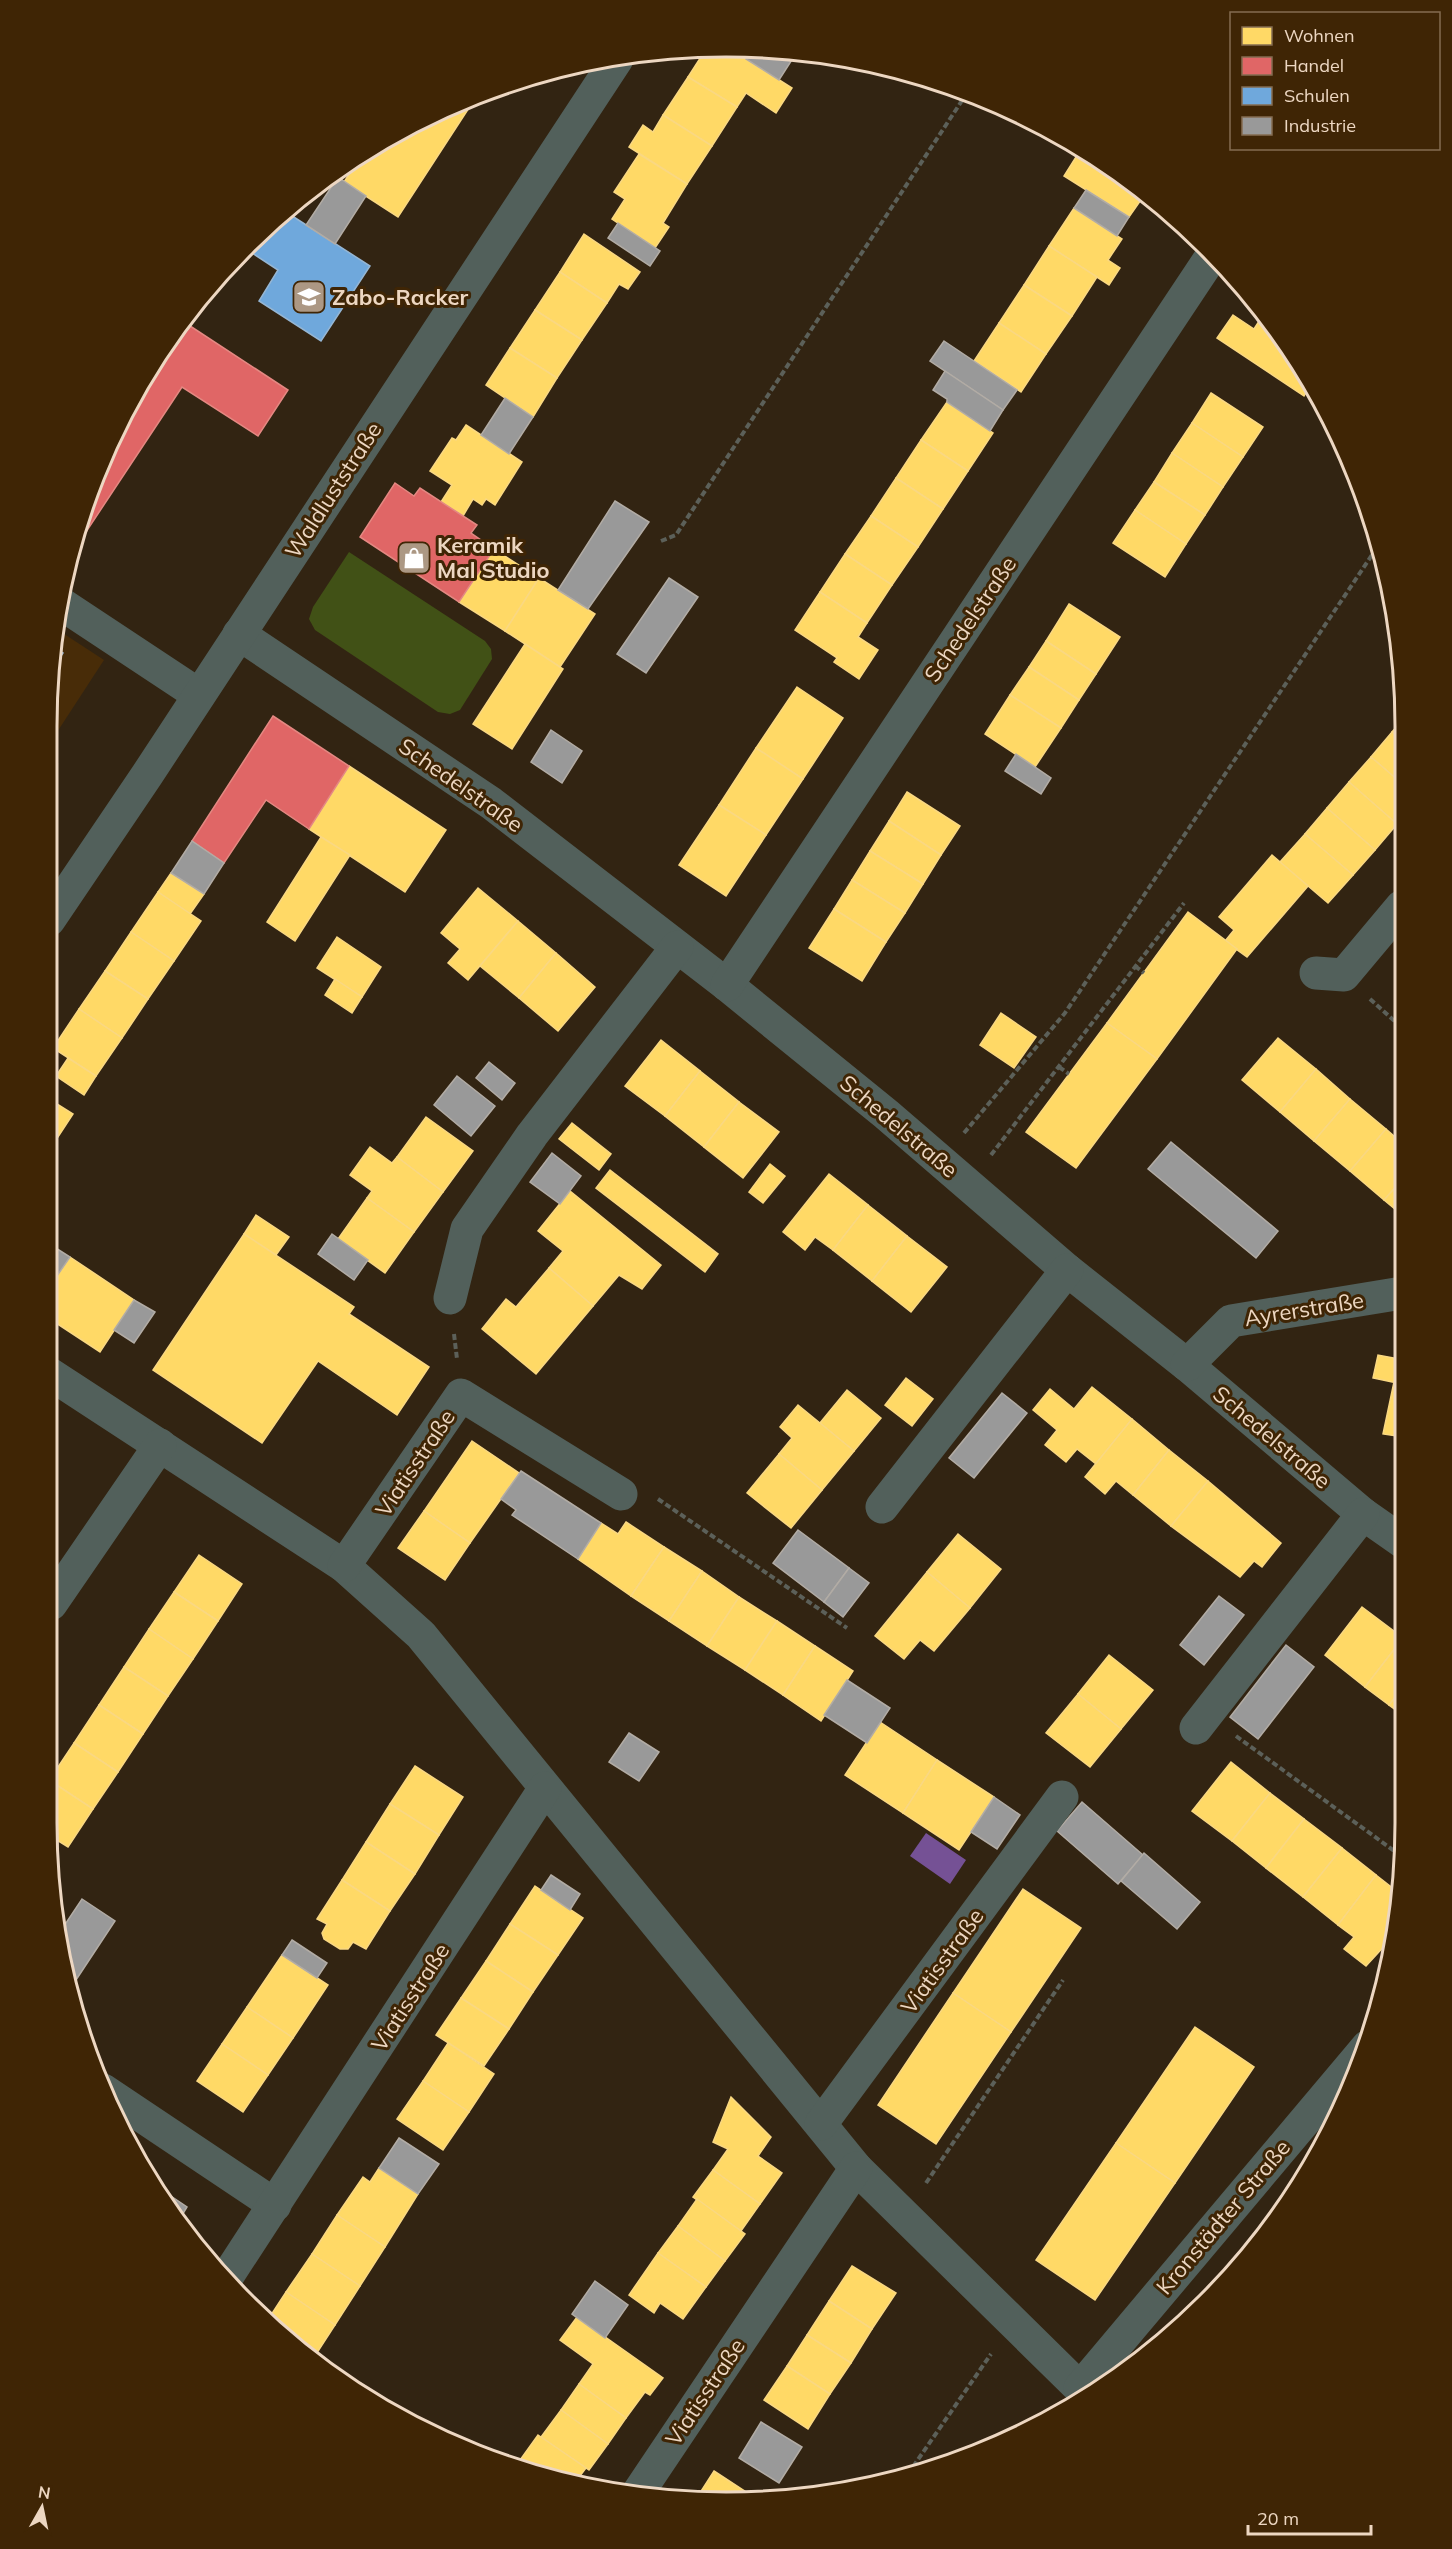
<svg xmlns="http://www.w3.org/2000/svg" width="1452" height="2549" viewBox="0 0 1452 2549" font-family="Mulish,sans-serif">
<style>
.built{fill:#482c08}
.green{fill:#415116}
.water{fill:#755195}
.homes{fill:#ffd966;stroke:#fad882;stroke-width:1.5}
.shops{fill:#e06666;stroke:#e48882;stroke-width:1.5}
.schools{fill:#6fa8dc;stroke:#95b6d4;stroke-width:1.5}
.industry{fill:#999;stroke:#b2aca5;stroke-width:1.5}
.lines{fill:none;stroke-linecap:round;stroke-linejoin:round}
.path{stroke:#5c6059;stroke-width:4;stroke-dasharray:6 3;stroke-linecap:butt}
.minor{stroke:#52605b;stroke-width:33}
.labels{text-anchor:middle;stroke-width:6;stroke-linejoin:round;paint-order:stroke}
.poi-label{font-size:22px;font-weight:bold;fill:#edd7c2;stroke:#3f2505;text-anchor:start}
.street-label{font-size:22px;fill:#edd7c2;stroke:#3f2505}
.rim{fill:none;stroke:#edd7c2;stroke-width:3}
</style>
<rect width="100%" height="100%" fill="#322412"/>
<!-- built -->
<path class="built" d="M58,630L104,660L48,746V682Z"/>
<!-- green -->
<path class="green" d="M349,552L485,641L491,649L492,659L460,710L450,714L438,712L315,630L309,619L313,607Z"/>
<!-- water -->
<path class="water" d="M926,1833L966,1860L950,1884L910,1856Z"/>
<!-- homes -->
<g class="homes">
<path d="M706,49L732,50L792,88L776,113L746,93L737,107L688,77Z"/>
<path d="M688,77L737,107L712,146L663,115Z"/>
<path d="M476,97L398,217L344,182L360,157L426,116Z"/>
<path d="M663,115L712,146L687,184L629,147L643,125L653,132Z"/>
<path d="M1081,149L1143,197L1129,217L1064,176Z"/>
<path d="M639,154L687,184L663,223L669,227L655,248L612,219L625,199L614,192Z"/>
<path d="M1074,208L1122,239L1108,260L1120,268L1109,285L1049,246Z"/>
<path d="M584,234L640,272L628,289L619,284L607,303L560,272Z"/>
<path d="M1049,246L1097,277L1072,316L1024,285Z"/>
<path d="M560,272L607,303L582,340L535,310Z"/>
<path d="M1024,285L1072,316L1046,354L999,323Z"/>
<path d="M535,310L582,340L557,378L510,348Z"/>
<path d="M1233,315L1254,329L1263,315L1291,349L1310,386L1304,396L1217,338Z"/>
<path d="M999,323L1046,354L1021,392L974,361Z"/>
<path d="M510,348L557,378L533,417L486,385Z"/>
<path d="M1211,393L1263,427L1243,457L1192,423Z"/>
<path d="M947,402L993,433L968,471L921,440Z"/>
<path d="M1192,423L1243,457L1223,487L1172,453Z"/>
<path d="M466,425L522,462L495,505L486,499L482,505L473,499L463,516L441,502L452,485L430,471L452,438L456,440Z"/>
<path d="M921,440L968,471L943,509L896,478Z"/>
<path d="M1172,453L1223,487L1205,515L1154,482Z"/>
<path d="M896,478L943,509L918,547L871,516Z"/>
<path d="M1154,482L1205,515L1186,544L1135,510Z"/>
<path d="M1135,510L1186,544L1165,577L1113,543Z"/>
<path d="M871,516L918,547L892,585L845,554Z"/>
<path d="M494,549L539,578L505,631L459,602Z"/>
<path d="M845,554L892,585L867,623L820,592Z"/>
<path d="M539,578L595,614L560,667L505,631Z"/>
<path d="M820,592L867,623L858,637L878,650L859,679L834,662L837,658L795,630Z"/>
<path d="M1069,604L1120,637L1096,674L1046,641Z"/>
<path d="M1046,641L1096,674L1079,700L1029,667Z"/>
<path d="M525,644L563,669L512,749L473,724Z"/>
<path d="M1029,667L1079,700L1061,728L1010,695Z"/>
<path d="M797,687L843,718L803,779L756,748Z"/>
<path d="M1010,695L1061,728L1035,767L985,734Z"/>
<path d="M1400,723V739L1392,732Z"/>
<path d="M1392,732L1400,739V782L1371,757Z"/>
<path d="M756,748L803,779L766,835L719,805Z"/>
<path d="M1371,757L1400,782V820L1397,824L1349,782Z"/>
<path d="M349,766L446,830L405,892L309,829Z"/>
<path d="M1349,782L1397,824L1375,850L1327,808Z"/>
<path d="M907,792L960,826L941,855L889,821Z"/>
<path d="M719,805L766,835L726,896L679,865Z"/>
<path d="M1327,808L1375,850L1353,875L1305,834Z"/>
<path d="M889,821L941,855L923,884L870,851Z"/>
<path d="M1305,834L1353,875L1328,903L1280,862Z"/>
<path d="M321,837L350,855L295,941L267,922Z"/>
<path d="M870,851L923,884L905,913L852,880Z"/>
<path d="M1272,855L1308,886L1247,957L1225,941L1234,930L1219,917Z"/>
<path d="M171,873L204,894L190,914L158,892Z"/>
<path d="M852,880L905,913L886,942L834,909Z"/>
<path d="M478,888L518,921L468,980L448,963L460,949L441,933Z"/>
<path d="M158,892L201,921L174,961L131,932Z"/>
<path d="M834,909L886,942L862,981L809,948Z"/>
<path d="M1188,912L1237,949L1157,1059L1107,1023Z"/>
<path d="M518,921L556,953L519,998L480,966Z"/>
<path d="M131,932L174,961L148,999L105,971Z"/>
<path d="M337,937L381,967L362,997L317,968Z"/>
<path d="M556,953L595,987L558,1031L519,998Z"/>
<path d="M105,971L148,999L122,1038L79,1009Z"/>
<path d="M335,979L362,997L352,1013L325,995Z"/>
<path d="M79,1009L122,1038L96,1076L53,1048Z"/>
<path d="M1001,1013L1036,1037L1014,1068L980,1045Z"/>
<path d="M1107,1023L1157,1059L1076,1168L1026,1132Z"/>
<path d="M1278,1038L1316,1069L1280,1112L1242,1080Z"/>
<path d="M661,1040L700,1071L665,1116L625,1086Z"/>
<path d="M68,1058L96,1076L84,1095L56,1076Z"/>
<path d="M1316,1069L1350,1099L1314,1141L1280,1112Z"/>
<path d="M700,1071L739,1102L704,1147L665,1116Z"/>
<path d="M49,1099L73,1114L50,1149Z"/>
<path d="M1350,1099L1386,1129L1350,1171L1314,1141Z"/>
<path d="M739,1102L779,1132L743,1178L704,1147Z"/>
<path d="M426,1117L473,1151L443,1192L397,1157Z"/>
<path d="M572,1123L611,1154L599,1170L559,1139Z"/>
<path d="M1386,1129L1402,1143V1180L1384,1200L1350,1171Z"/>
<path d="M370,1147L392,1163L397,1157L443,1192L414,1232L367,1198L372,1191L350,1175Z"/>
<path d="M770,1164L785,1176L763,1203L749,1192Z"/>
<path d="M610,1170L718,1254L705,1272L596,1188Z"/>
<path d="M829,1174L868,1205L833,1250L815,1237L805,1250L783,1232Z"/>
<path d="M1402,1180V1215L1384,1200Z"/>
<path d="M570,1191L661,1265L642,1289L619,1275L593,1306L549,1268L563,1251L538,1231Z"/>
<path d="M367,1198L414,1232L385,1273L338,1239Z"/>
<path d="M868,1205L907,1236L872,1281L833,1250Z"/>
<path d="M256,1215L289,1237L276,1255L244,1234Z"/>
<path d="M244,1234L354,1307L349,1314L429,1367L397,1415L318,1361L262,1443L153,1370Z"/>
<path d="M907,1236L947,1267L911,1312L872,1281Z"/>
<path d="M70,1257L134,1300L100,1352L50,1319V1286Z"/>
<path d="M549,1268L593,1306L536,1374L482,1329L506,1299L516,1307Z"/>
<path d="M1402,1343V1384L1373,1378L1378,1355L1399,1359Z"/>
<path d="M906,1378L933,1399L912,1426L885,1405Z"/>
<path d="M1394,1382L1402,1384L1403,1437L1383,1434Z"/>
<path d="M1092,1387L1132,1419L1096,1464L1077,1449L1066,1462L1045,1445L1057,1430L1033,1410L1050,1389L1074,1409Z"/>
<path d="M847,1390L881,1418L854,1451L820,1423Z"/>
<path d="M798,1405L854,1451L822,1490L779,1454L792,1438L780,1427Z"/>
<path d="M1132,1419L1169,1450L1133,1495L1116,1481L1105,1494L1085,1477Z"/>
<path d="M472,1441L519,1473L470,1543L424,1511Z"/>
<path d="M1169,1450L1208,1481L1171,1526L1133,1495Z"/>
<path d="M779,1454L822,1490L791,1528L747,1493Z"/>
<path d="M1208,1481L1281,1543L1262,1567L1254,1561L1240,1577L1171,1526Z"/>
<path d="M424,1511L470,1543L445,1580L398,1548Z"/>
<path d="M626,1522L664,1547L631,1596L578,1559L601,1523L618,1534Z"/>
<path d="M958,1534L1001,1569L970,1608L927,1572Z"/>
<path d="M664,1547L702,1571L669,1621L631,1596Z"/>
<path d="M199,1555L242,1584L218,1621L174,1592Z"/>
<path d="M702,1571L739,1597L707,1646L669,1621Z"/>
<path d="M927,1572L970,1608L934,1651L920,1640L904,1659L875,1636Z"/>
<path d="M174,1592L218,1621L193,1659L149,1629Z"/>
<path d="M739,1597L777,1621L745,1670L707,1646Z"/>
<path d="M1362,1607L1403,1638L1365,1687L1325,1655Z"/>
<path d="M777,1621L815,1646L783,1695L745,1670Z"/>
<path d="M149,1629L193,1659L168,1696L124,1667Z"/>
<path d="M1403,1638V1687L1389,1705L1365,1687Z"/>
<path d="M815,1646L853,1671L821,1721L783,1695Z"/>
<path d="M1109,1655L1153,1690L1121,1729L1078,1694Z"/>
<path d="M124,1667L168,1696L143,1734L99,1705Z"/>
<path d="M1403,1687L1404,1716L1389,1705Z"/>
<path d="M1078,1694L1121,1729L1090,1767L1046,1733Z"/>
<path d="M99,1705L143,1734L118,1772L74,1743Z"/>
<path d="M880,1722L937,1760L903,1813L845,1775Z"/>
<path d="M74,1743L118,1772L93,1809L52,1782V1776Z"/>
<path d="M937,1760L994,1797L959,1850L903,1813Z"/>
<path d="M1231,1762L1270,1793L1232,1841L1192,1811Z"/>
<path d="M415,1766L463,1797L439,1835L390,1804Z"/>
<path d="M52,1782L93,1809L68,1847L52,1837Z"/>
<path d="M1270,1793L1304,1819L1266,1868L1232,1841Z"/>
<path d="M390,1804L439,1835L415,1874L366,1842Z"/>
<path d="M1304,1819L1342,1848L1303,1897L1266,1868Z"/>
<path d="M366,1842L415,1874L390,1911L342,1880Z"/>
<path d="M1342,1848L1376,1875L1338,1925L1303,1897Z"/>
<path d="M1376,1875L1399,1893L1389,1941L1366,1966L1344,1949L1354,1937L1338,1925Z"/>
<path d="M342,1880L390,1911L366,1949L353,1942L348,1949H340L324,1939L322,1933L327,1924L317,1919Z"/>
<path d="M535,1886L583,1918L558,1955L510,1924Z"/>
<path d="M1023,1889L1081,1928L1011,2032L953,1993Z"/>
<path d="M510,1924L558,1955L533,1992L486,1961Z"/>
<path d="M282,1955L328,1985L293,2038L247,2007Z"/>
<path d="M486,1961L533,1992L509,2029L461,1998Z"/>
<path d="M953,1993L1011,2032L936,2144L878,2105Z"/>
<path d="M461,1998L509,2029L484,2066L436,2035Z"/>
<path d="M247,2007L293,2038L268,2075L222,2044Z"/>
<path d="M1195,2027L1254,2067L1175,2183L1116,2143Z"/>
<path d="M448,2043L494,2074L469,2112L423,2081Z"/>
<path d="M222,2044L268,2075L243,2112L197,2081Z"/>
<path d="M423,2081L469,2112L443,2150L397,2119Z"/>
<path d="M731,2097L771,2137L758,2156L782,2173L760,2204L713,2170L728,2149L713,2142Z"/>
<path d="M1116,2143L1175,2183L1095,2300L1036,2260Z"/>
<path d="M379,2168L418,2194L385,2247L337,2215L363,2177L370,2182Z"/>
<path d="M713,2170L760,2204L741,2231L693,2197Z"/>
<path d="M697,2199L745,2234L725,2261L678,2226Z"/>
<path d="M337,2215L385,2247L360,2286L312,2254Z"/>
<path d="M678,2226L725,2261L706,2287L658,2253Z"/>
<path d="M658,2253L706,2287L683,2319L660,2303L654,2313L629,2295Z"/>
<path d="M312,2254L360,2286L335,2325L286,2292Z"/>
<path d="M852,2266L896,2293L872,2329L829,2301Z"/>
<path d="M286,2292L335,2325L313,2359L267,2321Z"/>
<path d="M829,2301L872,2329L851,2363L807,2335Z"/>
<path d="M577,2317L663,2378L650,2395L645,2392L626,2418L579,2384L593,2364L560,2340Z"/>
<path d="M807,2335L851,2363L830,2394L787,2366Z"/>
<path d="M787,2366L830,2394L808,2429L764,2400Z"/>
<path d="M579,2384L626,2418L608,2444L561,2410Z"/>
<path d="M561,2410L608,2444L589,2470L541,2437Z"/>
<path d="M538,2435L586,2468L574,2484L543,2477L520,2460Z"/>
<path d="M520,2460L543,2477L516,2466Z"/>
<path d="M714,2471L757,2499L759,2501L696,2499Z"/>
</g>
<!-- shops -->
<g class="shops">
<path d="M184,322L288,390L258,436L182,387L74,550L82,508L138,386Z"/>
<path d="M395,483L414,496L420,488L463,516L477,525L471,533L494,549L459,602L360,537Z"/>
<path d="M273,716L349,766L309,829L266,800L224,863L192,841Z"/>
</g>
<!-- schools -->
<g class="schools">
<path d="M286,212L370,266L321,341L259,301L278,270L246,249Z"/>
<path d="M55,648L63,653L50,673Z"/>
</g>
<!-- industry -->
<g class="industry">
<path d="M752,50L797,52L779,80L746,59Z"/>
<path d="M338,177L366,196L335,244L306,225Z"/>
<path d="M1086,190L1129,217L1117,236L1074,208Z"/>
<path d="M618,223L660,251L650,266L608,238Z"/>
<path d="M944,341L1017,390L1003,410L930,361Z"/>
<path d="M945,371L1003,410L990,431L947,402V399L933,390Z"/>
<path d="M505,398L533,417L509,454L481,435Z"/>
<path d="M615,501L649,522L588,609L558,590Z"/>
<path d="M669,578L698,597L646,673L617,654Z"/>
<path d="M551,730L582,751L562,783L531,762Z"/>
<path d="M1016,754L1051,778L1041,794L1005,771Z"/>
<path d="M192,841L224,863L204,894L171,873Z"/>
<path d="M489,1062L515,1083L502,1100L476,1078Z"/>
<path d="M457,1076L495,1106L471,1136L434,1105Z"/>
<path d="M1171,1142L1278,1231L1256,1258L1148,1169Z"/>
<path d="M552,1153L581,1176L560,1204L530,1182Z"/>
<path d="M332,1234L368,1260L354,1280L318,1254Z"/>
<path d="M51,1245L70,1257L50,1286V1246Z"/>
<path d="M134,1300L155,1312L134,1343L114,1330Z"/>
<path d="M1002,1393L1027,1413L974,1478L949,1458Z"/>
<path d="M521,1471L601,1523L578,1559L512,1515L516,1510L501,1499Z"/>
<path d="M798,1530L849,1568L824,1602L773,1563Z"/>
<path d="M849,1568L869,1583L843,1617L824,1602Z"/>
<path d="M1219,1596L1244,1615L1204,1665L1180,1645Z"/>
<path d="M1286,1645L1314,1667L1258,1739L1230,1717Z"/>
<path d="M847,1680L890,1708L867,1743L824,1715Z"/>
<path d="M629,1733L659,1752L639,1781L609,1762Z"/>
<path d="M994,1797L1020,1815L997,1849L971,1832Z"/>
<path d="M1082,1802L1143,1855L1118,1884L1057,1831Z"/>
<path d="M1144,1853L1200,1902L1177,1929L1121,1881Z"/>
<path d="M551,1875L580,1894L570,1910L541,1890Z"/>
<path d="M82,1899L115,1921L70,1989L58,1935Z"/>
<path d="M292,1940L327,1963L317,1978L282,1955Z"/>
<path d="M399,2138L439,2164L418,2194L379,2168Z"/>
<path d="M156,2186L187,2207L178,2222Z"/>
<path d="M595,2281L628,2305L605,2338L572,2314Z"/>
<path d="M761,2422L802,2447L779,2483L739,2458Z"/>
</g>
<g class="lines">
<!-- path -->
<g class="path">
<path d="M661,541L676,535L967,93"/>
<path d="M1135,966L1144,973"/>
<path d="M1370,999L1401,1027"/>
<path d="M1059,1067L1069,1074"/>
<path d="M964,1133L1065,1013L1378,546"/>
<path d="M991,1155L1184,903"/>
<path d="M454,1334L457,1359"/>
<path d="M658,1499L847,1628"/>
<path d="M1236,1736L1404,1858"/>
<path d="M926,2183L1063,1980"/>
<path d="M908,2474L991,2354"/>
</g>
<!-- minor -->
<g class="minor">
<path d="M63,605L199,695"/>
<path d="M239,634L491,803L727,985L886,1114L1067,1270L1187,1365L1363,1514L1403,1542"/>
<path d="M49,920L147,775L617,59"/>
<path d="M1316,973L1344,975L1401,907"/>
<path d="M727,985L1213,254"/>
<path d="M450,1298L467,1229L532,1135L677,947"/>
<path d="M1187,1365L1231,1321L1402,1293"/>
<path d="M50,1374L344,1566L421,1635L856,2168L1088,2396"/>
<path d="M882,1507L1067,1270"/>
<path d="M344,1566L461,1395L621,1494"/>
<path d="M51,1604L160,1445"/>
<path d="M1196,1728L1363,1514"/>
<path d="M103,2090L275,2205"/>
<path d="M821,2124L1062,1797"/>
<path d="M225,2280L545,1788"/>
<path d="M1080,2388L1367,2047"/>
<path d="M636,2496L856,2168"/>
</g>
</g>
<!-- icons -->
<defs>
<symbol id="school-square" viewBox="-11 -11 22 22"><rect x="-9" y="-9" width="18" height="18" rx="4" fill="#ac9884" stroke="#3f2505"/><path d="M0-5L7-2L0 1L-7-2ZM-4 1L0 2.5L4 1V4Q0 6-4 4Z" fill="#fff"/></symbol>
<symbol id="shop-square" viewBox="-11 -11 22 22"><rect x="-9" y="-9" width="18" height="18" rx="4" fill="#ac9884" stroke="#3f2505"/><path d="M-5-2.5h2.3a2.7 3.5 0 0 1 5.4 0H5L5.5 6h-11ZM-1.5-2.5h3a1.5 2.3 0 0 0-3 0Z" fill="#fff"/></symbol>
</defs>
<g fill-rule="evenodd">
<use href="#school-square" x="290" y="278" width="38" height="38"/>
<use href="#shop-square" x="395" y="539" width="38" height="38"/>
</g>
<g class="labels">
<!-- poi labels -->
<g class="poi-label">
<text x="332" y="305">Zabo-Racker</text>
<text x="437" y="553">Keramik<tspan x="437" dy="25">Mal Studio</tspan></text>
</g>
<!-- street labels -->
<g class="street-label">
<text transform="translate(333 490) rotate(-57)" y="8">Waldluststraße</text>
<text transform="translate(970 619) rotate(-56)" y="8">Schedelstraße</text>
<text transform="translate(461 785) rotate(35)" y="8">Schedelstraße</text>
<text transform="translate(899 1126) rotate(40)" y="8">Schedelstraße</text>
<text transform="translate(1304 1309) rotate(-9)" y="8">Ayrerstraße</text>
<text transform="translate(1272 1437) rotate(40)" y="8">Schedelstraße</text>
<text transform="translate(415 1463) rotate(-56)" y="8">Viatisstraße</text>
<text transform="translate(942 1961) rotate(-54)" y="8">Viatisstraße</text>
<text transform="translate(410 1997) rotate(-57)" y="8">Viatisstraße</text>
<text transform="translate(1223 2217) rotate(-50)" y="8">Kronstädter Straße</text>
<text transform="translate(705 2392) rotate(-56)" y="8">Viatisstraße</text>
</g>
</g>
<!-- crop -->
<path d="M0 0H1452V2549H0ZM726 57H726A669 669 0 0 1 1395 726V1823A669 669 0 0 1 726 2492H726A669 669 0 0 1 57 1823V726A669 669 0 0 1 726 57Z" fill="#3f2505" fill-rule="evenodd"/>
<path class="rim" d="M726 57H726A669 669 0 0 1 1395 726V1823A669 669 0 0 1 726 2492H726A669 669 0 0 1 57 1823V726A669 669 0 0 1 726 57Z"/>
<!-- legend -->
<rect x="1230" y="12" width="210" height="138" fill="#3f2505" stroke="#856c51" stroke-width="1.5"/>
<rect x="1242" y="27" width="30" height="18" fill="#ffd966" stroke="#856c51" stroke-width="1.5"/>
<text x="1284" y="42" font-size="18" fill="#edd7c2">Wohnen</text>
<rect x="1242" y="57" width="30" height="18" fill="#e06666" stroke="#856c51" stroke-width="1.5"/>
<text x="1284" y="72" font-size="18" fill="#edd7c2">Handel</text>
<rect x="1242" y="87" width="30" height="18" fill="#6fa8dc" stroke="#856c51" stroke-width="1.5"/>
<text x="1284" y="102" font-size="18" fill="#edd7c2">Schulen</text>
<rect x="1242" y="117" width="30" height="18" fill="#999999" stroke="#856c51" stroke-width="1.5"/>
<text x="1284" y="132" font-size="18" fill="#edd7c2">Industrie</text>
<!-- north arrow -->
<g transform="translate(42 2507) rotate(9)" stroke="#3f2505" stroke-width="4.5" paint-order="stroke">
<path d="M0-4.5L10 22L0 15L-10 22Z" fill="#edd7c2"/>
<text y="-9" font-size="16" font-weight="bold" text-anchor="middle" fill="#edd7c2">N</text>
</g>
<!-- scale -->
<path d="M1248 2525v9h123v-9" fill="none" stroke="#edd7c2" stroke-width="3"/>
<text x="1257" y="2525" font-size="18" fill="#edd7c2" stroke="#3f2505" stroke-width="4.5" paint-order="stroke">20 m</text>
</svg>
